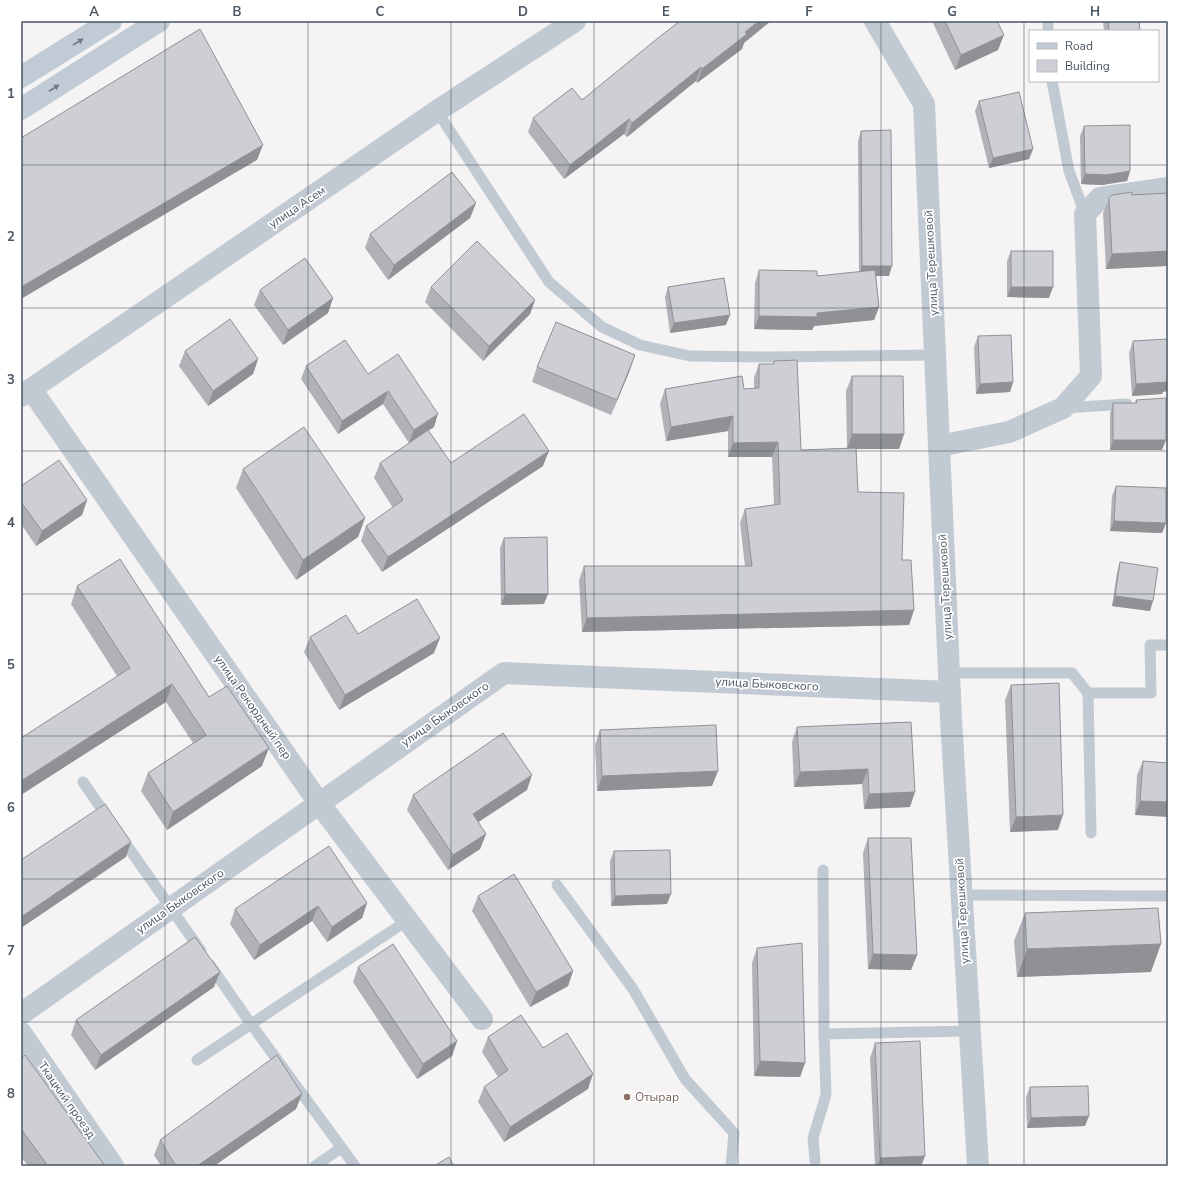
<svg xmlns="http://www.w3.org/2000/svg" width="1189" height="1187" viewBox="0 0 1189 1187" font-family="'Nunito Sans',sans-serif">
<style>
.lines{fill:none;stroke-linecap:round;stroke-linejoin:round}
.lane{stroke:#c1cad2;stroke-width:11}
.street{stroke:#c1cad2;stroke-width:22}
.secondary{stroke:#c1cbd6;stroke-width:22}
.wall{fill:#b0b2b7}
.shaded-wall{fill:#909195}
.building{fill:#cdcfd5;stroke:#909195}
.oneway{fill:#6e7984}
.grid{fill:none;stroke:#4a5661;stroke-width:1;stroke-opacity:0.55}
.education-dot{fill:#8d6e63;stroke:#fff;stroke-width:1.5}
.labels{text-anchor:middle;stroke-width:3.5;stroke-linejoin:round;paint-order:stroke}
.street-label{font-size:12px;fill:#4a5661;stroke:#fff}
.education-label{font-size:12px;fill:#785e54;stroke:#fff;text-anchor:start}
.neatline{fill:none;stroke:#4a5661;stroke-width:1.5}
.grid-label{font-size:13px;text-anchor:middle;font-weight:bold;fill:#4a5661}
</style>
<rect width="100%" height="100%" fill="#f5f3f3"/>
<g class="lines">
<!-- lane -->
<g class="lane">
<path d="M1048,21V31"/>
<path d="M1052,81L1069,171L1085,214"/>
<path d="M437,111L549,282L602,327L640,345L690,356L770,357L935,355"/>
<path d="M1064,408L1127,404"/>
<path d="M949,673H1072L1088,693L1091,833"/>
<path d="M1088,693H1151L1150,645H1168"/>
<path d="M83,782L108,818"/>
<path d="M121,837L201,951"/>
<path d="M557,885L633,989L685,1079L734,1133L731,1166"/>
<path d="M962,895L1168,896"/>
<path d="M210,965L251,1024L355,1166"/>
<path d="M824,1034L969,1031"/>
<path d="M197,1060L408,920"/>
<path d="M815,1161L813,1138L826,1095L824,1034L823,870"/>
<path d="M315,1166L341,1148"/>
</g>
<!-- street -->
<g class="street">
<path d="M875,21L924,104L951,719L978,1166"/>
<path d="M31,389L319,803L482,1019"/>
<path d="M21,396L437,111L575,21"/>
<path d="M939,446L1009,432L1063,408L1091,376L1085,214L1100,198L1168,188"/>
<path d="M21,1014L504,673L950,692"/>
<path d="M21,1033L113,1166"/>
</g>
<!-- secondary -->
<g class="secondary">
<path d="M21,77L111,21"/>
<path d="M21,109L159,21"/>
</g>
</g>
<!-- wall -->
<g class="wall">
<path d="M932,21H997L998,50L955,70Z"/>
<path d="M1103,21H1139L1140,31H1104Z"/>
<path d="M744,43L742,49L697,83L696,81L627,137L624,134L564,179L528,132L533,118Z"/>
<path d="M979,101L1033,149L1029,159L989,168L975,111Z"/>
<path d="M1084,126L1130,171L1127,181L1102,185L1081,184L1080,136Z"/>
<path d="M861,131L889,276H876L879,307L874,320L814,326L812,330L754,329L755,283L759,270L817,276L859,272L858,141Z"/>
<path d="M1168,193V262L1166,266L1106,269L1103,213L1109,198L1132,195Z"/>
<path d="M476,203L470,218L388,280L365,248L370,234Z"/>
<path d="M1011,251L1049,298L1007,297V261Z"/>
<path d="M431,287L535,300L530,314L483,361L425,302Z"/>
<path d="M668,287L726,325L670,333L665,297Z"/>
<path d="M260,290L333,298L328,313L283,345L254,305Z"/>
<path d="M978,336L1013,382L1010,392L976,394L974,347Z"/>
<path d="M1133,341L1163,392L1162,394L1132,396L1129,353Z"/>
<path d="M185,351L258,359L253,374L208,406L179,366Z"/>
<path d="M774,361L801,450L847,448L846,391L852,376L904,434L899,449H856L858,492L902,560L914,610L909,625L582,632L579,580L584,566H745L740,523L745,509L774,505L772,457H728V431L666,441L660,404L665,389H744L754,388V378L759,364H773Z"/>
<path d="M306,366L368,374L434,427L428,430L451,463L543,466L382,572L361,541L366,526L393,508L374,478L380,463L409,443L383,404L338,434L301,379Z"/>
<path d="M537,367L630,370L611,415L532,382Z"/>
<path d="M1136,400L1162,450H1110V414L1113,403H1135Z"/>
<path d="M243,469L365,518L358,537L296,580L236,488Z"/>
<path d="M21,486L87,500L82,515L36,546L21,524Z"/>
<path d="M1116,486L1166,523L1162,533L1110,531L1112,496Z"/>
<path d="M504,538L544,604L501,605L500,548Z"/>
<path d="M1120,562L1150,611L1112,606L1117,572Z"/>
<path d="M77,586L209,697L262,766L167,830L141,791L148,773L193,743L166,702L117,676L71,604Z"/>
<path d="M358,634L434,653L339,710L304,652L310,637Z"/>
<path d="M1011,685L1058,830L1010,832L1005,700Z"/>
<path d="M911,722L910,807L864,809L862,784L794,787L792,742L797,727Z"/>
<path d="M600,730L712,786L597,791L595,745Z"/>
<path d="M1143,761L1168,763L1135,815L1137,775Z"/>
<path d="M527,790L478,822L486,834L480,849L448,870L407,810L413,795Z"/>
<path d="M868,838L917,955L911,970L868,969L863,853Z"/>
<path d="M614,851L667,904L611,906L610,861Z"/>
<path d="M478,896L573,971L568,986L530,1007L472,911Z"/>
<path d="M367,903L362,918L327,942L312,921L254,960L230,924L235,909Z"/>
<path d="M1025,913L1151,972L1017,977L1014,941Z"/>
<path d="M757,948L805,1063L800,1077L754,1076L752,963Z"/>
<path d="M358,967L457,1041L452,1056L417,1079L353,982Z"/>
<path d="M214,987L95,1070L71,1035L76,1020Z"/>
<path d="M488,1037L543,1048L588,1089L504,1142L478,1102L484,1087L498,1077L482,1052Z"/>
<path d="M875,1043L925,1156L921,1166H875L870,1058Z"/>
<path d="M21,1058L105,1166H28L21,1157Z"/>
<path d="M1030,1087L1085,1126L1027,1128L1026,1097Z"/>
<path d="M302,1094L296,1109L214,1166H161L154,1155L160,1140Z"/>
</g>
<!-- shaded-wall -->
<g class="shaded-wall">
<path d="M759,21H771L744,43L742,49L697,83L702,69L745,32Z"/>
<path d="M1004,35L998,50L955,70L961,55Z"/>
<path d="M701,67L696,81L627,137L632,123Z"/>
<path d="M629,119L624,134L564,179L570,165Z"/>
<path d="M263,145L257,160L21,299V287Z"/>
<path d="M1033,149L1029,159L989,168L993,158Z"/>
<path d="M1130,171L1127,181L1102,185L1081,184L1085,174Z"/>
<path d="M476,203L470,218L388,280L394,265Z"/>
<path d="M1168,251V262L1166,266L1106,269L1112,254Z"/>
<path d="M862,266H892L889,276H859Z"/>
<path d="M1011,287H1053L1049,298L1007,297Z"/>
<path d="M333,298L328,313L283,345L288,330Z"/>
<path d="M535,300L530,314L483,361L489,346Z"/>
<path d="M879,307L874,320L814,326L812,330L754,329L759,316L817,313Z"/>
<path d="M730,315L726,325L670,333L674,323Z"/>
<path d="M635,355L630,370L611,415Z"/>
<path d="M258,359L253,374L208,406L213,391Z"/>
<path d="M1167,380H1168V391L1163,392L1162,394L1132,396L1136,384Z"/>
<path d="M1013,382L1010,392L976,394L980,384Z"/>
<path d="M388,391L383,404L338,434L342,421Z"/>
<path d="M438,414L434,427L409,443L414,430Z"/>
<path d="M733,416L728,431L666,441L671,427Z"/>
<path d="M852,434H904L899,449H847Z"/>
<path d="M1113,440H1166L1162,450H1110Z"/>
<path d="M778,442L772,457H728L733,443Z"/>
<path d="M549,451L543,466L382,572L388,557Z"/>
<path d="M87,500L82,515L36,546L42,531Z"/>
<path d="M365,518L358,537L296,580L303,560Z"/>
<path d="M1114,521L1166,523L1162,533L1110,531Z"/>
<path d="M505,594H548L544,604L501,605Z"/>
<path d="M1115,596L1153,601L1150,611L1112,606Z"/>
<path d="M914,610L909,625L582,632L587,618Z"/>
<path d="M440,638L434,653L339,710L345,695Z"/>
<path d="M172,684L166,702L21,795V781Z"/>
<path d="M269,748L262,766L167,830L173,812Z"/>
<path d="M868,769L862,784L794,787L800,772Z"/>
<path d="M718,771L712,786L597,791L602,776Z"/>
<path d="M532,775L527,790L468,829L473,814Z"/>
<path d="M915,792L910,807L864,809L869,794Z"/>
<path d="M1140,801L1168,802V817L1135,815Z"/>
<path d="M1063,815L1058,830L1010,832L1016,817Z"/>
<path d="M486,834L480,849L448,870L453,855Z"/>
<path d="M131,842L126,857L21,928V917Z"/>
<path d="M671,894L667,904L611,906L615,896Z"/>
<path d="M367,903L362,918L327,942L332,927Z"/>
<path d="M318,906L312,921L254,960L260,945Z"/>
<path d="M1161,944L1151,972L1017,977L1027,949Z"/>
<path d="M873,954L917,955L911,970L868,969Z"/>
<path d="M573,971L568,986L530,1007L536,992Z"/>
<path d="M220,972L214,987L95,1070L101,1055Z"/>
<path d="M457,1041L452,1056L417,1079L423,1064Z"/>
<path d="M760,1061L805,1063L800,1077L754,1076Z"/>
<path d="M593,1074L588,1089L504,1142L510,1127Z"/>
<path d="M302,1094L296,1109L214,1166H197Z"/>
<path d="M1089,1116L1085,1126L1027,1128L1031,1118Z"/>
<path d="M925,1156L921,1166H877L880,1158Z"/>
</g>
<!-- building -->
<g class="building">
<path d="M680,21H759L745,32L747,34L702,69L701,67L632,123L629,119L570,165L533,118L572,88L582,100L658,38Z"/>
<path d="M945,21H997L1004,35L961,55Z"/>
<path d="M1108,21H1139L1140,31H1109Z"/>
<path d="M200,29L263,145L21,287V138Z"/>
<path d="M1019,92L1033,149L993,158L979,101Z"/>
<path d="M1130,125V171L1106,175L1085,174L1084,126Z"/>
<path d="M891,130L892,266H862L861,131Z"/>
<path d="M452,172L476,203L394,265L370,234Z"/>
<path d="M1132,192V195L1168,193V251L1112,254L1109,198L1112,195Z"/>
<path d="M477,241L535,300L489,346L431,287Z"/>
<rect x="1011" y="251" width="42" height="36"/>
<path d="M305,258L333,298L288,330L260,290Z"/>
<path d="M759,270L817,271V276L875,270L879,307L817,313V317L759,316Z"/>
<path d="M724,278L730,315L674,323L668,287Z"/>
<path d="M230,319L258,359L213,391L185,351Z"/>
<path d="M556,322L635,355L617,400L537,367Z"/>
<path d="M1011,335L1013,382L980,384L978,336Z"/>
<path d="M1168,339V380H1167V382L1136,384L1133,341Z"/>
<path d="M345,340L368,374L398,354L438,414L414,430L388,391L342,421L306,366Z"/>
<path d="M797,360L801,450L856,448L858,492L904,493L902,560H911L914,610L587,618L584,566H752L745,509L780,504L778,442L733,443V416L671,427L665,389L742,376L744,389L759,388V364H774V361Z"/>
<path d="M852,376H903L904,434H852Z"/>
<path d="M1166,398V440H1113V403H1137L1136,400Z"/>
<path d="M524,414L549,451L388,557L366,526L403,500L380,463L428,430L451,463Z"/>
<path d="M304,427L365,518L303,560L243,469Z"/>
<path d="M59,460L87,500L42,531L21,502V486Z"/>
<path d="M1116,486L1166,488V523L1114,521Z"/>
<path d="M547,537L548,594H505L504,538Z"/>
<path d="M120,559L209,697L227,686L269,748L173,812L148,773L206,735L172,684L21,781V738L130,668L77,586Z"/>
<path d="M1120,562L1158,568L1153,601L1115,596Z"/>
<path d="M417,599L440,638L345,695L310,637L346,615L358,634Z"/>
<path d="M1059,683L1063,815L1016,817L1011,685Z"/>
<path d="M911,722L915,792L869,794L868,769L800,772L797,727Z"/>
<path d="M716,725L718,771L602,776L600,730Z"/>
<path d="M503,733L532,775L473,814L486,834L453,855L413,795Z"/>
<path d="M1143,761L1168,763V802L1140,801Z"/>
<path d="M105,804L131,842L21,917V860Z"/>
<path d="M868,838H911L917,955L873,954Z"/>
<path d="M329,846L367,903L332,927L318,906L260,945L235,909Z"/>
<path d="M670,850L671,894L615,896L614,851Z"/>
<path d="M514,874L573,971L536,992L478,896Z"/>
<path d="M1158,908L1161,944L1027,949L1025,913Z"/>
<path d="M195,937L220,972L101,1055L76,1020Z"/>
<path d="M802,943L805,1063L760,1061L757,948Z"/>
<path d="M393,944L457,1041L423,1064L358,967Z"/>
<path d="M521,1015L543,1048L567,1033L593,1074L510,1127L484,1087L508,1070L488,1037Z"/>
<path d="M920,1041L925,1156L880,1158L875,1043Z"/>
<path d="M25,1055L105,1166H48L21,1129V1058Z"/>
<path d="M277,1055L302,1094L197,1166H176L160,1140Z"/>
<path d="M1088,1086L1089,1116L1031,1118L1030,1087Z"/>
<path d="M449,1157L454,1166H434Z"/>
</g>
<!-- one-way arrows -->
<defs><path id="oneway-solid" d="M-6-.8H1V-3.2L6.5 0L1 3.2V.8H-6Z"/></defs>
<g class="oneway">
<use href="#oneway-solid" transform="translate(78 42) rotate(-32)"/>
<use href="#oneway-solid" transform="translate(54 88) rotate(-33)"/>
</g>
<!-- grid -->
<path class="grid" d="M165,21V1166M308,21V1166M451,21V1166M594,21V1166M738,21V1166M881,21V1166M1024,21V1166M21,165H1168M21,308H1168M21,451H1168M21,594H1168M21,736H1168M21,879H1168M21,1022H1168"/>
<!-- markers -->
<circle class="education-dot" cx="627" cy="1097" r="4"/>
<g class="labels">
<!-- street labels -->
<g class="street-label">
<text transform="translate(297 207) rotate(-34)" y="4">улица Асем</text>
<text transform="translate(931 263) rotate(-93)" y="4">улица Терешковой</text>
<text transform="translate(945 587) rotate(-93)" y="4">улица Терешковой</text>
<text transform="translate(767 684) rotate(3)" y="4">улица Быковского</text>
<text transform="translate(253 707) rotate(55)" y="4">улица Рекордный пер</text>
<text transform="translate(445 714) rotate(-35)" y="4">улица Быковского</text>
<text transform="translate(180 901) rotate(-35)" y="4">улица Быковского</text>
<text transform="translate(962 911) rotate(-93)" y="4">улица Терешковой</text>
<text transform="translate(67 1100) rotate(55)" y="4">Ткацкий проезд</text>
</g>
<!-- education labels -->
<g class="education-label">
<text x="635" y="1101">Отырар</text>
</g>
</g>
<!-- border -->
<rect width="1189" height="1187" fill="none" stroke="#ffffff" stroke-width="44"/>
<!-- legend -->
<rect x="1029" y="30" width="130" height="52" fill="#ffffff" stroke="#b7bbc0"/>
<rect x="1037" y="43" width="20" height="6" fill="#c1cbd6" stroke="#b7bbc0"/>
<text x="1065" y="50" font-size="12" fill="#4a5661">Road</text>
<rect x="1037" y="60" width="20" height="12" fill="#cdcfd5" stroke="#b7bbc0"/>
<text x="1065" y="70" font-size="12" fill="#4a5661">Building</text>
<rect x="22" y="22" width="1145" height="1143" class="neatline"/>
<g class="grid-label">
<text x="94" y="16">A</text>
<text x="237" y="16">B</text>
<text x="380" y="16">C</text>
<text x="523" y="16">D</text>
<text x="666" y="16">E</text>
<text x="809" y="16">F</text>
<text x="952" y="16">G</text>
<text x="1095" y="16">H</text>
<text x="11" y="98">1</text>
<text x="11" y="241">2</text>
<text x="11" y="384">3</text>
<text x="11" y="527">4</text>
<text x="11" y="669">5</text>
<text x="11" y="812">6</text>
<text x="11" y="955">7</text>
<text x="11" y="1098">8</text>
</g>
</svg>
